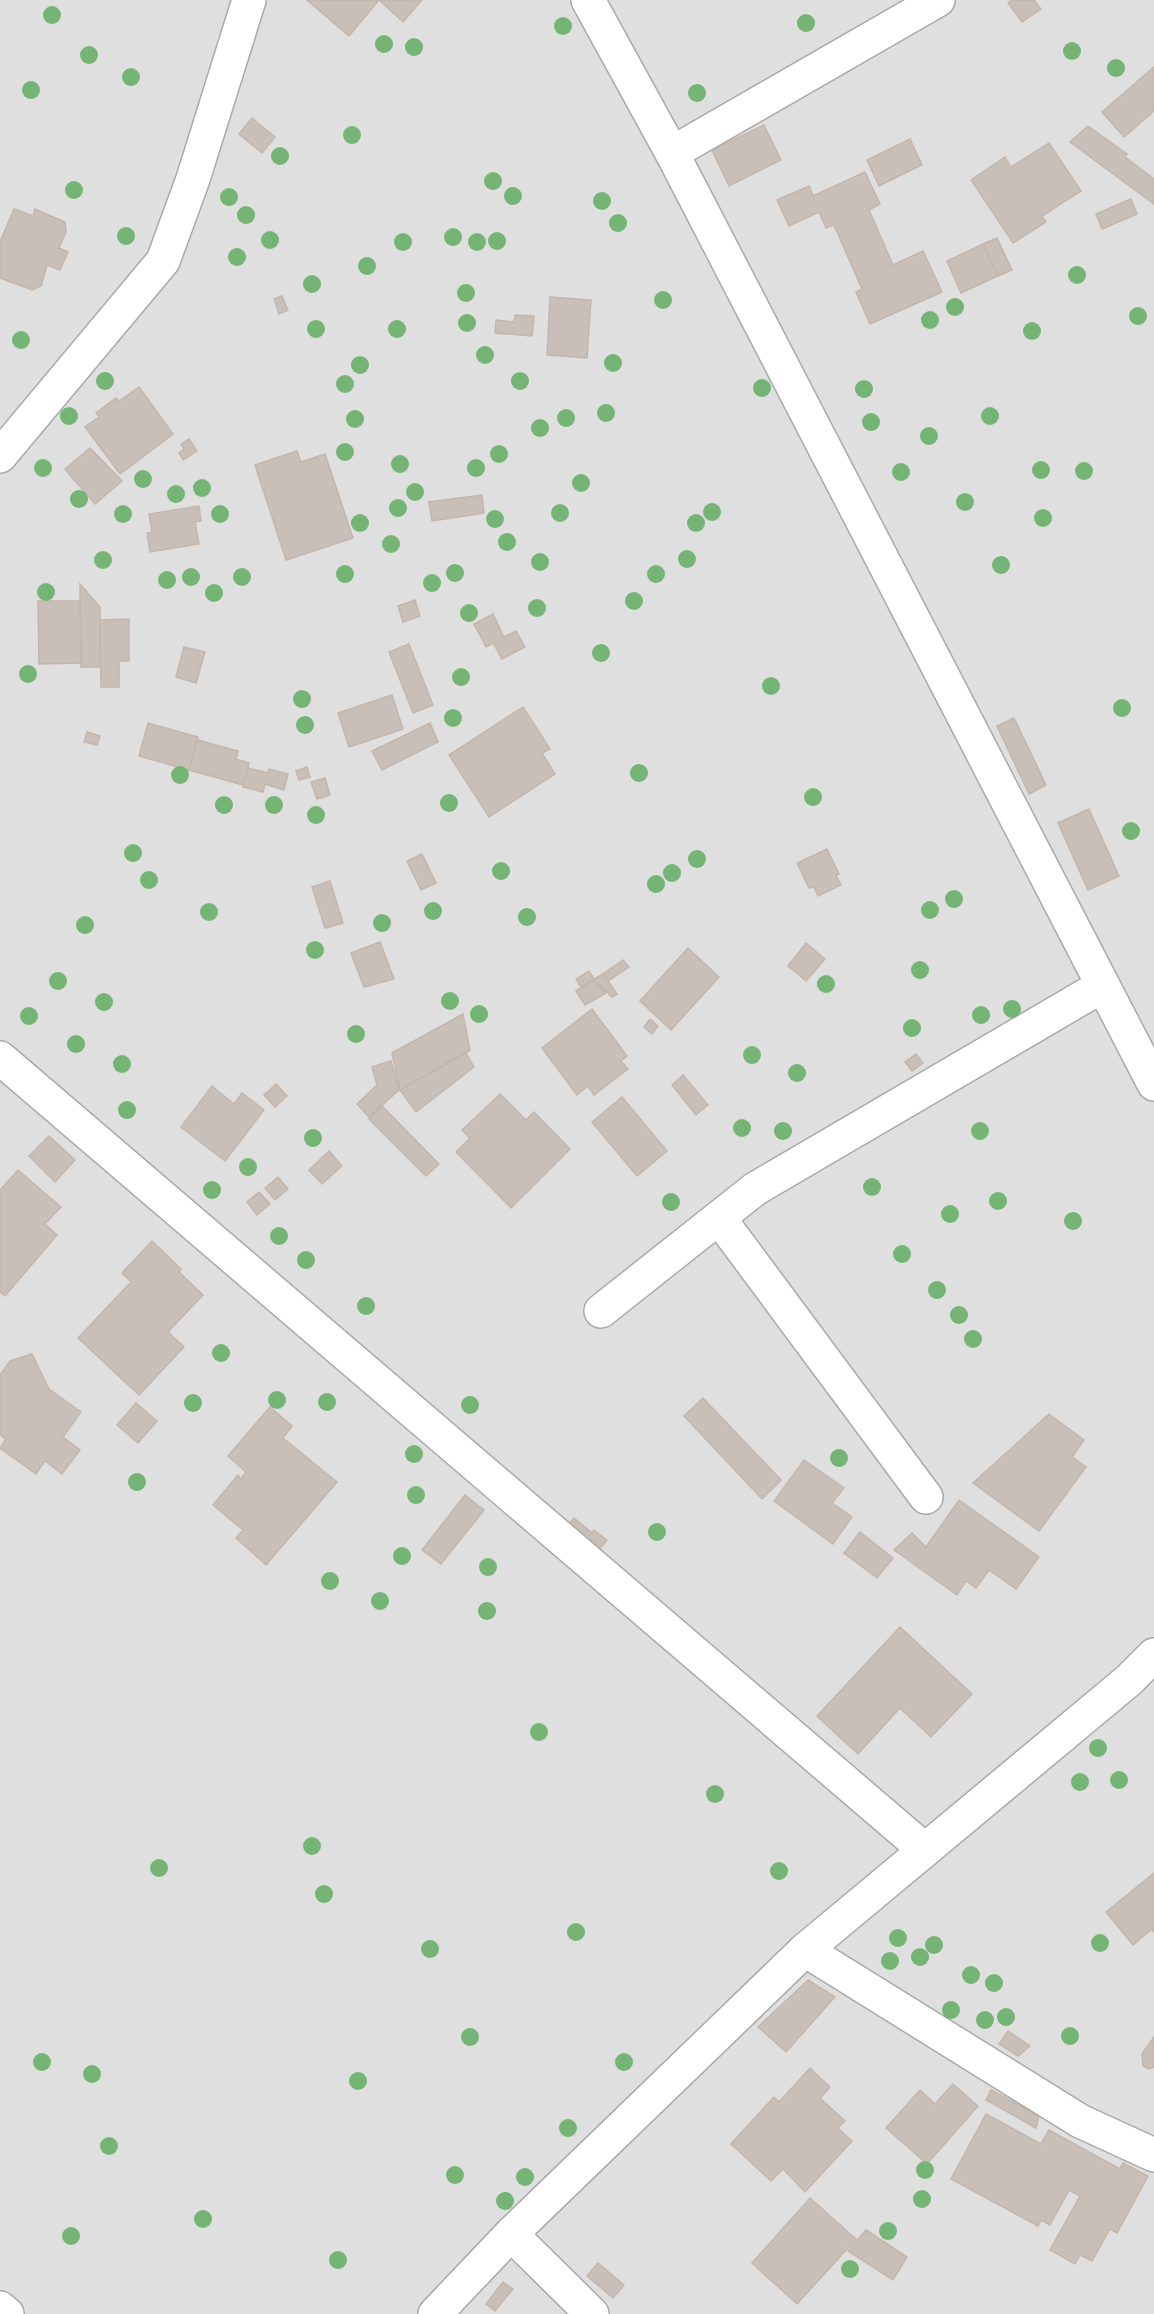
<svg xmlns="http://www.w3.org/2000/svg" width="1154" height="2314" viewBox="0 0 1154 2314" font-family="Montserrat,sans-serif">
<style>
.residential{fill:#e0dfdf}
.building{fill:#c7bfb8;stroke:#c4b6ab;stroke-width:1.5}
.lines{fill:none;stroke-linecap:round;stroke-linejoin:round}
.minor-casing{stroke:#a9a9a9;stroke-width:36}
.minor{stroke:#fff;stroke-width:33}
.tree{fill:#74b475}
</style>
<rect width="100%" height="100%" fill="#f2efe9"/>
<!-- residential -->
<rect class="residential" x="0" y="0" width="1154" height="2314"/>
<!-- building -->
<g class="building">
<path d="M307,0H379L349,36Z"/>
<path d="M379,0H422L403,22Z"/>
<path d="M1012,0H1034L1041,9L1022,22L1008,3Z"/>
<path d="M1154,67V111L1124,137L1102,112Z"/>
<path d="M252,118L275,137L262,153L239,134Z"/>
<path d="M764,125L781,160L729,186L712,150Z"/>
<path d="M1088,126L1127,154L1125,157L1154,179V204L1070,142Z"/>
<path d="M910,139L922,165L879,186L867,160Z"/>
<path d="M1049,143L1081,191L1042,216L1046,222L1013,243L971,180L1005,157L1011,167Z"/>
<path d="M865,172L880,204L869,210L893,265L923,251L942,292L870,324L856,292L862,289L834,225L826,228L819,212L789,226L777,200L809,186L813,196Z"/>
<path d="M1131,199L1137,214L1102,229L1096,214Z"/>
<path d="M14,209L33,216L35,209L65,222L66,232L59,248L68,252L60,270L47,265L41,286L32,290L0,278V242Z"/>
<path d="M997,238L1012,270L998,276L983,244Z"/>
<path d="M983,244L998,276L961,293L947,261Z"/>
<path d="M282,296L288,310L279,314L274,299Z"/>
<path d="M550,297L591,300L587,358L547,355Z"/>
<path d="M515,315L534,316L532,336L495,333L496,320L514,322Z"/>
<path d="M139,387L173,434L120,474L85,427L99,417L96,413L116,398L119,401Z"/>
<path d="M189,439L197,451L183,460L179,453L184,449L181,444Z"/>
<path d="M90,448L122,481L95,504L65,469Z"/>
<path d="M297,451L301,462L325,454L353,538L286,560L255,465Z"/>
<path d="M482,495L484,513L432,521L429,502Z"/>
<path d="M199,506L201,521L195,522L199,544L150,552L147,533L152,532L149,514Z"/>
<path d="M80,584L100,607V667H81Z"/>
<path d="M415,600L420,616L403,622L398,606Z"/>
<path d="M38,601H80L81,663L39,664Z"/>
<path d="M493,614L504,637L516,631L525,647L502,659L493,643L486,647L474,624Z"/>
<path d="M129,619V661H119V687H101L100,620Z"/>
<path d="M409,644L433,705L413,713L389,652Z"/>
<path d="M184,647L205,652L196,683L176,677Z"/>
<path d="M392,695L403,729L349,747L338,713Z"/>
<path d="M523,707L550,749L542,753L555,774L489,817L449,755Z"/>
<path d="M1014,718L1046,785L1029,794L997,726Z"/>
<path d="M148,723L198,737L189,770L139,756Z"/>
<path d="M430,723L438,742L382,770L372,751Z"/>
<path d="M87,732L100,736L97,745L84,742Z"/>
<path d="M198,740L238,751L236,759L249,763L243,785L189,770Z"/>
<path d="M307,767L310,777L299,780L296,771Z"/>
<path d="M248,768L268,773L269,769L288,774L284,790L265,784L263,792L243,787Z"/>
<path d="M325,778L330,795L317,799L311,782Z"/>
<path d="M1089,809L1119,876L1088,890L1058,823Z"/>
<path d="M827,849L839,874L836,875L841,885L818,896L814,887L809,888L797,863Z"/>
<path d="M422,854L436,883L421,890L407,861Z"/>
<path d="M330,881L343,923L325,928L312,887Z"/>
<path d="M380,942L394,979L364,987L351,953Z"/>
<path d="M806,943L825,959L806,981L788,966Z"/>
<path d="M688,948L719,977L671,1030L640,1001Z"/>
<path d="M623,960L629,967L608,981L603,974Z"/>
<path d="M589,971L594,979L581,987L576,979Z"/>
<path d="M603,974L617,994L612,997L594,979Z"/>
<path d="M593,980L606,993L585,1005L576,991Z"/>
<path d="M592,1009L627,1056L621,1061L628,1069L594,1095L588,1086L577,1095L542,1048Z"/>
<path d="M463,1014L470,1050L400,1090L392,1053Z"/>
<path d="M650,1019L658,1026L652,1034L644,1027Z"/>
<path d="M466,1053L474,1067L416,1112L400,1090Z"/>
<path d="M916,1054L923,1063L912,1071L905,1062Z"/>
<path d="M391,1061L399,1090L369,1117L357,1104L377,1085L372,1067Z"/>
<path d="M683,1075L708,1105L696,1115L672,1085Z"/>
<path d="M276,1084L287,1096L275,1107L264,1095Z"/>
<path d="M212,1086L234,1104L242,1093L264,1110L225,1161L181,1127Z"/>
<path d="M500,1094L526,1120L534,1112L570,1149L511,1208L456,1152L470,1138L462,1130Z"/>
<path d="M622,1097L667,1151L637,1176L592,1122Z"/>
<path d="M382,1106L439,1164L426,1176L369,1119Z"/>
<path d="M49,1136L75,1160L55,1182L29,1156Z"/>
<path d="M329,1151L342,1166L322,1184L309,1170Z"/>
<path d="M18,1170L61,1207L45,1224L57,1235L5,1296L0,1292V1190Z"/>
<path d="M278,1177L288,1189L275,1200L265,1188Z"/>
<path d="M259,1192L270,1204L257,1215L247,1202Z"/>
<path d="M152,1241L181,1269L179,1272L203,1295L168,1332L184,1347L139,1395L78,1338L131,1282L122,1273Z"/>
<path d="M32,1354L49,1389L81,1412L63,1437L80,1450L62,1474L45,1461L36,1474L0,1448L6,1439L0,1435V1375L10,1361Z"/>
<path d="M703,1398L781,1480L762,1499L684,1416Z"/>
<path d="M136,1403L157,1421L138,1443L117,1425Z"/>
<path d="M270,1407L292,1426L283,1438L337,1482L266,1565L236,1538L243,1530L213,1505L238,1475L241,1479L246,1472L228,1456Z"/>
<path d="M1049,1414L1084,1440L1072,1457L1086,1467L1039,1531L973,1483Z"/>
<path d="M804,1460L844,1488L832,1503L852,1517L833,1544L774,1501Z"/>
<path d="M465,1495L484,1510L441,1564L422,1550Z"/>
<path d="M959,1500L1039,1557L1016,1589L989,1570L976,1588L966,1581L957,1595L894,1550L912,1533L926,1547Z"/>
<path d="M574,1518L592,1533L594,1530L607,1540L596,1553L565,1528Z"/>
<path d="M860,1532L893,1558L877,1578L844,1553Z"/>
<path d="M900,1627L972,1694L931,1737L900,1708L858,1754L817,1716Z"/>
<path d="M1154,1873V1932L1152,1929L1133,1945L1106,1912Z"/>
<path d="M808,1980L835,1997L786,2052L758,2027Z"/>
<path d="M1008,2031L1030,2046L1018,2056L999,2044Z"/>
<path d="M1154,2037V2067L1149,2069L1143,2066L1142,2054Z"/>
<path d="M810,2068L830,2087L820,2098L845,2121L838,2128L852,2141L805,2192L783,2169L771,2181L731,2144L774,2097L779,2102Z"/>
<path d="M953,2084L978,2106L927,2164L886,2128L920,2090L935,2104Z"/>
<path d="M991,2090L1039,2116L1036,2128L986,2100Z"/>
<path d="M986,2114L1041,2144L1049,2130L1120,2169L1123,2163L1148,2176L1117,2233L1110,2229L1092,2261L1080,2255L1075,2264L1050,2250L1080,2196L1069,2190L1050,2225L1041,2220L1038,2226L951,2179Z"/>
<path d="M810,2198L856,2239L797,2304L752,2263Z"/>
<path d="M866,2230L907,2257L893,2280L848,2251Z"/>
<path d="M598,2263L624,2285L613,2298L587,2276Z"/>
<path d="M503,2282L513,2289L495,2311L486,2304Z"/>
</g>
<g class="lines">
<defs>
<g id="minor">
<path d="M588,0L672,153L1154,1084"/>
<path d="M672,153L938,0"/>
<path d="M0,456L163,261L193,179L249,0"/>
<path d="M0,1058L925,1850"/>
<path d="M719,1218L926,1497"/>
<path d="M601,1311L755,1189L1102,986"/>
<path d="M805,1950L1080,2121L1154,2155"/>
<path d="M511,2234L592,2314"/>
<path d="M0,2308L7,2314"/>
<path d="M435,2314L511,2234L805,1950L1129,1680L1154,1655"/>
</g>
</defs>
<!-- minor casing -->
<use href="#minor" class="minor-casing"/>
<!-- minor -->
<use href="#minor" class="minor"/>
</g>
<!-- trees -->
<g class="tree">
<circle cx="52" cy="15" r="9"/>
<circle cx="806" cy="23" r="9"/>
<circle cx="563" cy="26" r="9"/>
<circle cx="384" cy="44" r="9"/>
<circle cx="414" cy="47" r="9"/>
<circle cx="1072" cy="51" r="9"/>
<circle cx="89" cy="55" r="9"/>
<circle cx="1116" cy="68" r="9"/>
<circle cx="131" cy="77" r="9"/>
<circle cx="31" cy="90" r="9"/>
<circle cx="697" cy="93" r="9"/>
<circle cx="352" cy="135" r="9"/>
<circle cx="280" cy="156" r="9"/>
<circle cx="493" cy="181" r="9"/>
<circle cx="74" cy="190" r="9"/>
<circle cx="513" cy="196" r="9"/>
<circle cx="229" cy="197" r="9"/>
<circle cx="602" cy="201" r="9"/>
<circle cx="246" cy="215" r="9"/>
<circle cx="618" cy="223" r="9"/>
<circle cx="126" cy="236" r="9"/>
<circle cx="453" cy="237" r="9"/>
<circle cx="270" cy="240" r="9"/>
<circle cx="497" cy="241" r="9"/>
<circle cx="403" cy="242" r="9"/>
<circle cx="477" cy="242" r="9"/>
<circle cx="237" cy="257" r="9"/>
<circle cx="367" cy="266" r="9"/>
<circle cx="1077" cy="275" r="9"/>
<circle cx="312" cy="284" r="9"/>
<circle cx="466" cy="293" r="9"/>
<circle cx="663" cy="300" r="9"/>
<circle cx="955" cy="307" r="9"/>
<circle cx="1138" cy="316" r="9"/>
<circle cx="930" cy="320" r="9"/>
<circle cx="467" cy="323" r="9"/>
<circle cx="316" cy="329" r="9"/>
<circle cx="397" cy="329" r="9"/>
<circle cx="1032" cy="331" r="9"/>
<circle cx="21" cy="340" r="9"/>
<circle cx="485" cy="355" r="9"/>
<circle cx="613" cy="363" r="9"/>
<circle cx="360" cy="365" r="9"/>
<circle cx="105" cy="381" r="9"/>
<circle cx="520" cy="381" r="9"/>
<circle cx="345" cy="384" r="9"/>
<circle cx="762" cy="388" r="9"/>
<circle cx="864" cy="389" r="9"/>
<circle cx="606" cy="413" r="9"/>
<circle cx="69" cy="416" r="9"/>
<circle cx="990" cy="416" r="9"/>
<circle cx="566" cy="418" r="9"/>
<circle cx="355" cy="419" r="9"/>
<circle cx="871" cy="422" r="9"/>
<circle cx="540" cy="428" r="9"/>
<circle cx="929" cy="436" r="9"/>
<circle cx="345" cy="452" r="9"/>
<circle cx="499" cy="454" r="9"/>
<circle cx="400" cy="464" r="9"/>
<circle cx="43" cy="468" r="9"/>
<circle cx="476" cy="468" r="9"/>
<circle cx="1041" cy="470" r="9"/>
<circle cx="1084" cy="471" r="9"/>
<circle cx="901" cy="472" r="9"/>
<circle cx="143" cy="479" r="9"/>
<circle cx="581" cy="483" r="9"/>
<circle cx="202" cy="488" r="9"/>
<circle cx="415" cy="492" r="9"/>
<circle cx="176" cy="494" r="9"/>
<circle cx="79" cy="499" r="9"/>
<circle cx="965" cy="502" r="9"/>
<circle cx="398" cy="508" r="9"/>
<circle cx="712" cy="512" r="9"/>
<circle cx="560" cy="513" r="9"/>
<circle cx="123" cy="514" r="9"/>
<circle cx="220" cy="514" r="9"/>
<circle cx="1043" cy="518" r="9"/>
<circle cx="495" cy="519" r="9"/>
<circle cx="360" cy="523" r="9"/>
<circle cx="696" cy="523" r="9"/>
<circle cx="507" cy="542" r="9"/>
<circle cx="391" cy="544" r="9"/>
<circle cx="687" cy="559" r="9"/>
<circle cx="103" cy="560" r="9"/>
<circle cx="540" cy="562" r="9"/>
<circle cx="1001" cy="565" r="9"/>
<circle cx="455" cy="573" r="9"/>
<circle cx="345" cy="574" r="9"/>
<circle cx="656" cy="574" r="9"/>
<circle cx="191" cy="577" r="9"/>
<circle cx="242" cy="577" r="9"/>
<circle cx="167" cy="580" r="9"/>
<circle cx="432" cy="583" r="9"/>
<circle cx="46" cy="592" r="9"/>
<circle cx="214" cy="593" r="9"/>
<circle cx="634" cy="601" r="9"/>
<circle cx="537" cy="608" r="9"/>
<circle cx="469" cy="613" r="9"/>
<circle cx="601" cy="653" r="9"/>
<circle cx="28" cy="674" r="9"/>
<circle cx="461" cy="677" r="9"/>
<circle cx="771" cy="686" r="9"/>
<circle cx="302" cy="699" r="9"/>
<circle cx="1122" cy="708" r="9"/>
<circle cx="453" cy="718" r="9"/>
<circle cx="305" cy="725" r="9"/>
<circle cx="639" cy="773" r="9"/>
<circle cx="180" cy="775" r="9"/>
<circle cx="813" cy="797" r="9"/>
<circle cx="449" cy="803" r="9"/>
<circle cx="224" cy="805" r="9"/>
<circle cx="274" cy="805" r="9"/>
<circle cx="316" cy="815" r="9"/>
<circle cx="1131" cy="831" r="9"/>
<circle cx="133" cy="853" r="9"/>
<circle cx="697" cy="859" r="9"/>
<circle cx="501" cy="871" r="9"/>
<circle cx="672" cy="873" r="9"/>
<circle cx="149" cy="880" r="9"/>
<circle cx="656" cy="884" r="9"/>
<circle cx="954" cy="899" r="9"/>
<circle cx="930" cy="910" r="9"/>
<circle cx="433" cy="911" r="9"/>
<circle cx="209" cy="912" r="9"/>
<circle cx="527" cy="917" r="9"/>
<circle cx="382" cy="923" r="9"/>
<circle cx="85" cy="925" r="9"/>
<circle cx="315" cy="950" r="9"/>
<circle cx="920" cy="970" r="9"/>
<circle cx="58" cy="981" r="9"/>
<circle cx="826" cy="984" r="9"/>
<circle cx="450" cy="1001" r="9"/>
<circle cx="104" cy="1002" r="9"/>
<circle cx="1012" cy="1009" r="9"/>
<circle cx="479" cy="1014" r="9"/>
<circle cx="981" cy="1015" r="9"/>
<circle cx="29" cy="1016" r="9"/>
<circle cx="912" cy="1028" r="9"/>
<circle cx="356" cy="1034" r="9"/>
<circle cx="76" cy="1044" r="9"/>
<circle cx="752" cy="1055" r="9"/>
<circle cx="122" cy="1064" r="9"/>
<circle cx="797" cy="1073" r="9"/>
<circle cx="127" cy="1110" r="9"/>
<circle cx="742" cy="1128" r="9"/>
<circle cx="783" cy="1131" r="9"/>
<circle cx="980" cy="1131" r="9"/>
<circle cx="313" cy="1138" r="9"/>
<circle cx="248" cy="1167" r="9"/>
<circle cx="872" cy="1187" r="9"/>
<circle cx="212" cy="1190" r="9"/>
<circle cx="998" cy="1201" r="9"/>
<circle cx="671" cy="1202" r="9"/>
<circle cx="950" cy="1214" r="9"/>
<circle cx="1073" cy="1221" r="9"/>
<circle cx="279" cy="1236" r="9"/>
<circle cx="902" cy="1254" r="9"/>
<circle cx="306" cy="1260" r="9"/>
<circle cx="937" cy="1290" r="9"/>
<circle cx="366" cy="1306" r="9"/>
<circle cx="959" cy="1315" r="9"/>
<circle cx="973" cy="1339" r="9"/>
<circle cx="221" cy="1353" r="9"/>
<circle cx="277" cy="1400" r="9"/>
<circle cx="327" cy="1402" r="9"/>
<circle cx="193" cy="1403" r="9"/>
<circle cx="470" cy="1405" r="9"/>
<circle cx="414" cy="1454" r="9"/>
<circle cx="839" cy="1458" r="9"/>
<circle cx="137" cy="1482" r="9"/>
<circle cx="416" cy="1495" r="9"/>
<circle cx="657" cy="1532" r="9"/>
<circle cx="402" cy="1556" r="9"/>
<circle cx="488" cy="1567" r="9"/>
<circle cx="330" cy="1581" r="9"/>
<circle cx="380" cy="1601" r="9"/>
<circle cx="487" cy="1611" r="9"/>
<circle cx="539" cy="1732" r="9"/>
<circle cx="1098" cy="1748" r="9"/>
<circle cx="1119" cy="1780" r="9"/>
<circle cx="1080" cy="1782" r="9"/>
<circle cx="715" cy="1794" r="9"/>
<circle cx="312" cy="1846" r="9"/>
<circle cx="159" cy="1868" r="9"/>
<circle cx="779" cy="1871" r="9"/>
<circle cx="324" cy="1894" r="9"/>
<circle cx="576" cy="1932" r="9"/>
<circle cx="898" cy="1938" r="9"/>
<circle cx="1100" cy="1943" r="9"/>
<circle cx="934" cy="1945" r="9"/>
<circle cx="430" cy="1949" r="9"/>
<circle cx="920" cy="1957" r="9"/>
<circle cx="890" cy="1961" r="9"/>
<circle cx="971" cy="1975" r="9"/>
<circle cx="994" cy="1983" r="9"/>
<circle cx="951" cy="2010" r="9"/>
<circle cx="1006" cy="2017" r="9"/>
<circle cx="985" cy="2020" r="9"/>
<circle cx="1070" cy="2036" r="9"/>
<circle cx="470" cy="2037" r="9"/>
<circle cx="42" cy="2062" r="9"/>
<circle cx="624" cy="2062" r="9"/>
<circle cx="92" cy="2074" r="9"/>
<circle cx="358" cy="2081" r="9"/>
<circle cx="568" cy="2128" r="9"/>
<circle cx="109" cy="2146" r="9"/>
<circle cx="925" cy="2170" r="9"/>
<circle cx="455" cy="2175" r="9"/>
<circle cx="525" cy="2177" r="9"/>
<circle cx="922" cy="2199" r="9"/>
<circle cx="505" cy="2201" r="9"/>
<circle cx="203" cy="2219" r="9"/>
<circle cx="888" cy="2231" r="9"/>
<circle cx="71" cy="2236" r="9"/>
<circle cx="338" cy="2260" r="9"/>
<circle cx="850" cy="2269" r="9"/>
</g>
</svg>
